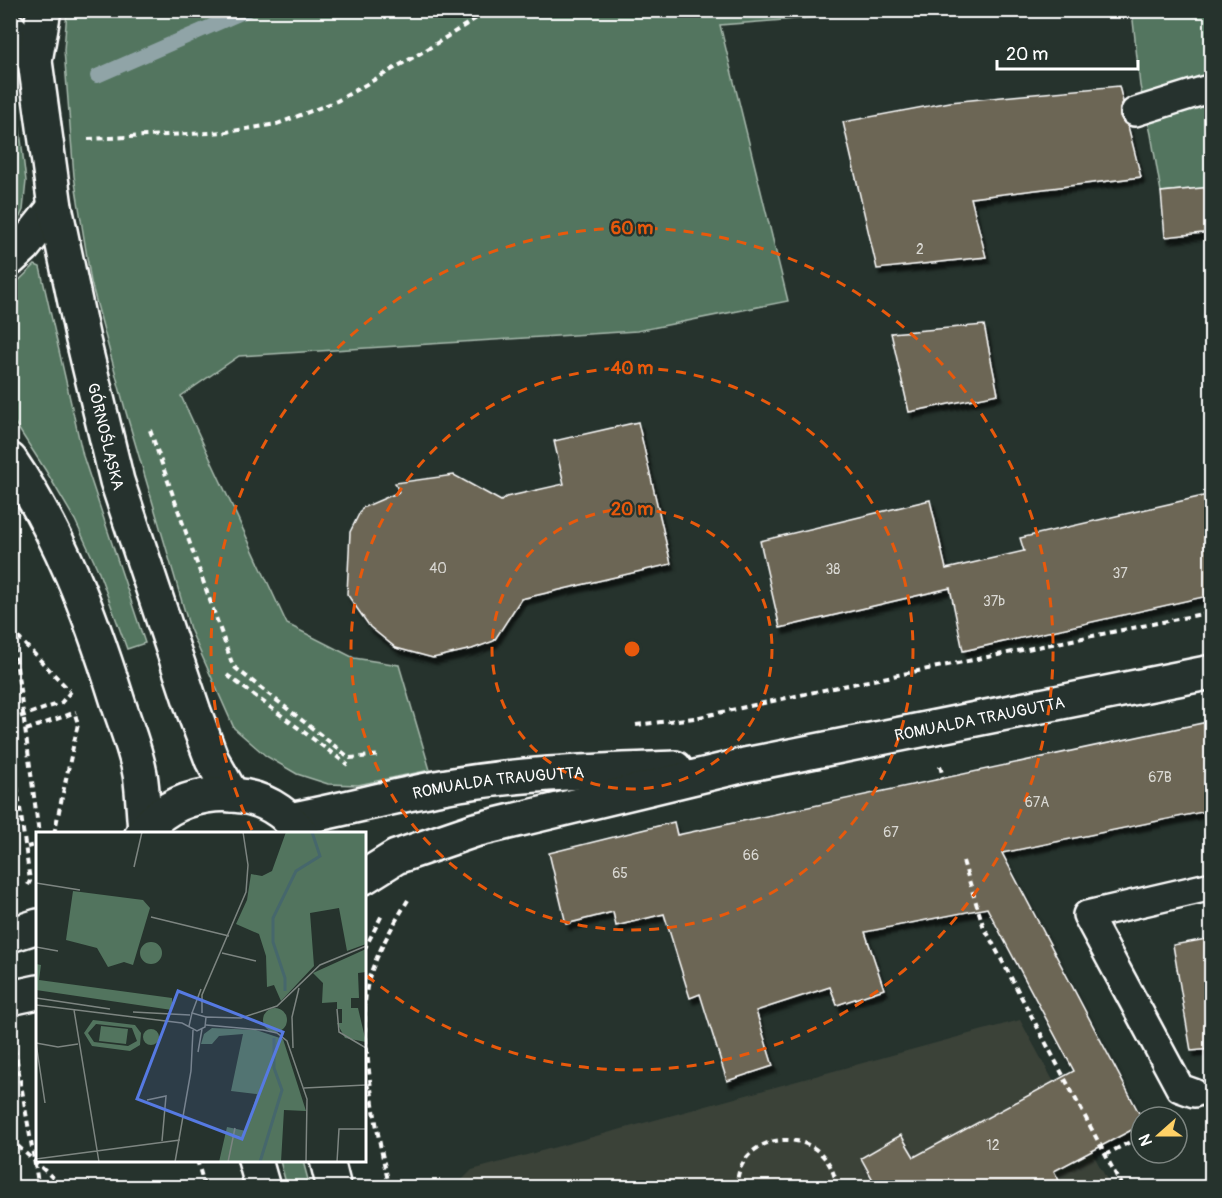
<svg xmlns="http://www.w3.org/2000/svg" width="1222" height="1198" viewBox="0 0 1222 1198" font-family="Pangolin,sans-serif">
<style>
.built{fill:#3b4239}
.green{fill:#52745e;stroke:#a8baae;stroke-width:1.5}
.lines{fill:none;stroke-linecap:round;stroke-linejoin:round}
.stream{stroke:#90a4a7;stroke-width:14}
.building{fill:#6c6655;stroke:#fff;stroke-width:1.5;filter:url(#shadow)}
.lane-casing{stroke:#fff;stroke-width:32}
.street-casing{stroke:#fff;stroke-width:38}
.secondary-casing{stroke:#fff;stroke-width:38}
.path{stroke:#fff;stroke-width:4;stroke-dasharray:6 4.5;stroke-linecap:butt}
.lane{stroke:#26332d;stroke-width:27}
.street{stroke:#26332d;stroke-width:33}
.secondary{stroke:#26332d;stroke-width:33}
.ring{fill:none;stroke:#e8590c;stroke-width:3;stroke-dasharray:10 8}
.labels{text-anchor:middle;stroke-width:4.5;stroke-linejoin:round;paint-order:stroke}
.number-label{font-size:14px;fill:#dad9d4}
.street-label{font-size:16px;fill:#fff;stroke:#26332d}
.inset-river{fill:none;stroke:#46676c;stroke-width:3}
.inset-road{fill:none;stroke:#7d8581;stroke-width:1.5}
.view{fill:#567ae2;fill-opacity:0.15;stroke:#567ae2;stroke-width:3}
.inset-edge{fill:none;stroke:#fff;stroke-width:3}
.centre{fill:#e8590c;stroke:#26332d;stroke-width:3}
.ring-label{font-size:18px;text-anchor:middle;font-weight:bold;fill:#e8590c;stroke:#26332d;stroke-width:4.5;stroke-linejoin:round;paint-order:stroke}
</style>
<defs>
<filter id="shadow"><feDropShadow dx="3.5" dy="6" stdDeviation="1.5" flood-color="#0009"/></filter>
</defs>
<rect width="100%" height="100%" fill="#26332d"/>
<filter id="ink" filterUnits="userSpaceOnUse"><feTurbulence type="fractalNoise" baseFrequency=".0167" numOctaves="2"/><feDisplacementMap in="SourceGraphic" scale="12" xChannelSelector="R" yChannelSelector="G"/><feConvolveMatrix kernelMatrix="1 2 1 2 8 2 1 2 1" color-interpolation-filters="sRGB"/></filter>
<g filter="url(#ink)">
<!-- built -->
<path class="built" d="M1020,1020L1111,1187L454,1188L472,1170Z"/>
<!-- green -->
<g class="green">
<path d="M67,11H898L720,25L788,301L637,331L239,356L181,396L287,624L354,658L399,665L430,770L358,785L328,784L297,774L266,756L234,728L190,629L125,409L91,282L74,176L64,50Z"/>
<path d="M1132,11H1211V187L1161,192L1151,134L1140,86Z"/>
<path d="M10,66L14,82L26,181L23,210L11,236Z"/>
<path d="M35,265L40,267L83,456L145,643L127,649L98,570L75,520L46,471L11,417V288Z"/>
<path d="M280,1161H303L310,1187H287Z"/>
</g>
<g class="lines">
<!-- stream -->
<path class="stream" d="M97,76L248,10"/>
</g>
<!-- building -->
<g class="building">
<path d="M1119,86L1123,102L1120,109V116L1124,123L1128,126L1141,177L971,198L986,257L877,269L843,122L950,102Z"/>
<path d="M1212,187V232L1165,237L1161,192Z"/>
<path d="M984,325L998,394L909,412L891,333Z"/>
<path d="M638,422L671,564L521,599L494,641L472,649L433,658L396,648L370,627L347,594L350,532L362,508L399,492L395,483L454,475L501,501L506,497L564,484L554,441Z"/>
<path d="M1212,494V595L963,651L950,588L780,628L760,541L930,500L946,569L1024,551L1020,538Z"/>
<path d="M1212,721V810L1002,853L1141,1117V1125L1054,1171L1063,1188H858L873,1180L861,1158L901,1135L914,1157L1074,1071L987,908L865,932L884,989L837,1005L830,987L756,1011L773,1066L727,1081L700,994L690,998L664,914L616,926L613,912L566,924L549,853L674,822L677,835Z"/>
<path d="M1212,938V1049L1191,1051L1173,945Z"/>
</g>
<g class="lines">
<defs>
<g id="lane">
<path d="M1135,112L1212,88"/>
<path d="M1194,1093L1180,1088L1087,915L1212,886"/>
</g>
<g id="street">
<path d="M10,29L35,61"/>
<path d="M10,259L24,246L55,207"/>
<path id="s1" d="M289,820C340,810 391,797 442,787C518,773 597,771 675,768"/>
<path id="s2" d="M364,877L396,857L475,830L745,765L1212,672"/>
<path d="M10,935L38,926"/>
<path d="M10,998L38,992"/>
</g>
<g id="secondary">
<path id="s3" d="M44,10L35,61L55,207L83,340L117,481L194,712L212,760L232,795"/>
<path d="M10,460C59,532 90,613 116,696C124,722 135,747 140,774C143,792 143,811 145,829"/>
<path d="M142,834C171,792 238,782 279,811C288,817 295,826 302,834"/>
<path d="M255,1160L263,1188"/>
<path d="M327,1160L334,1188"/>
</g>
</defs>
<!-- lane casing -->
<use href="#lane" class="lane-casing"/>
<!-- street casing -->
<use href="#street" class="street-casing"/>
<!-- secondary casing -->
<use href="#secondary" class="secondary-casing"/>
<!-- path -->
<g class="path">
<path d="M88,139L227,132L277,124L337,101L426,50L489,10"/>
<path d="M150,430L233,666L350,758L381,755"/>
<path d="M10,615L39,834"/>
<path d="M10,629L69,690"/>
<path d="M227,675L348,765"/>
<path d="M10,720L61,703L72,690"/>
<path d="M636,725L695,718L828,689L1212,612"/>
<path d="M26,730L76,712"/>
<path d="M10,735L30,881L28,885"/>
<path d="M940,766L943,777"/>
<path d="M54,834L78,724L75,714"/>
<path d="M27,847L38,844"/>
<path d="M963,861L983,925L1123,1188"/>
<path d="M364,950L382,915"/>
<path d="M13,1038L39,1188"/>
<path d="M1212,1051L1209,1052L1212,1056"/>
<path d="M364,1088L371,1086"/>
<path d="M10,1139L64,1188"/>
<path d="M1105,1155L1141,1136"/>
<path d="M197,1160L205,1188"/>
<path d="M390,1188C379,1145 372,1104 368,1061C365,1034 362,1004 369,978C378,951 393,925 408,900"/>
<path d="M737,1188C735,1129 828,1119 837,1188"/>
</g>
<!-- lane -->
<use href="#lane" class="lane"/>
<!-- street -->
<use href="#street" class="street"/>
<!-- secondary -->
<use href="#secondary" class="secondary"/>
</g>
</g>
<!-- distance rings -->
<g class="ring">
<circle cx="632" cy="649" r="140"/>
<circle cx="632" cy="649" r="281"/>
<path d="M252 830A421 421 0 1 1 367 976"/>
</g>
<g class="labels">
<!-- number labels -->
<g class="number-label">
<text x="920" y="254">2</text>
<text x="438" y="573">40</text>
<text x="833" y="574">38</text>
<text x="1120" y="578">37</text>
<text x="994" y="606">37b</text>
<text x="1160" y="782">67B</text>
<text x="1037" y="807">67A</text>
<text x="891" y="837">67</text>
<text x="751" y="860">66</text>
<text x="620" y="878">65</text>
<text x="993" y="1150">12</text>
</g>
<!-- street labels -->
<g class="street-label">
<text dy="6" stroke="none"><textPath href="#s3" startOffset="434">GÓRNOŚLĄSKA</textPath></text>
<text dy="6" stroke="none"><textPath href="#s2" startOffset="638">ROMUALDA TRAUGUTTA</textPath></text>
<text dy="6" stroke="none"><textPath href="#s1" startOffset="213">ROMUALDA TRAUGUTTA</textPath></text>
</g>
</g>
<!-- overview -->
<g transform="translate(36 832)">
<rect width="330" height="330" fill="#26332d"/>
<path d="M250,0H330V112L311,119L303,76L274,81L278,134L245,169L238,153L231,155L230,124L223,102L200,92L211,68L215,42L226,44L236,39ZM37,59L107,68L114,76L97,133L88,130L72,135L61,116L30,108ZM104 121a11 11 0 1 1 22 0a11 11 0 1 1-22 0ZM330,117V140L322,141L323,166H315V176H322L330,210L309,206L301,191H306V177H301V170L286,171L287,151L277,141ZM0,132L5,133L3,148L136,166V178L0,158ZM227 188a12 12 0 1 1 24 0a12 12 0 1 1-24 0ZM57,188L99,193L105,201L104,213L94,219L56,214L48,201ZM60,192L96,196L101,209L92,214L58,210L52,201ZM65,194L92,197L90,212L63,209ZM176,196L220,198L247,207L270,279L248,278L245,330H183L191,295L210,299L221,262L195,259L207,202L183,204L176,212H165L168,202ZM107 205a8 8 0 1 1 16 0a8 8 0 1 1-16 0Z" fill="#52745e" fill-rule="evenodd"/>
<path class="inset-river" d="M249,159V146L237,110V86L260,39L284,24L276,0M224,330L246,258L238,236V206"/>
<path class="inset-road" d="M98,35L106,0M0,51L44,58M115,85L193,104M0,115L22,119M186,121L220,129M0,166L74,177M0,173L146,191L161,199L169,195L170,185L156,181L153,194M301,177L303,200L330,216M38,178L63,330M97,180L154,183M156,181L165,157M166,181V163L210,60L212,33L207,0M170,185L205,186L241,174L284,133L330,114M170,193L227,198L241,201L251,209L271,267L270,330M0,211L9,271M0,211L22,215L42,212M257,216L256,185L263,156M162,220L166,197M268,256L330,253M111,268L130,264L126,309M0,327L144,308M139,330L155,239L157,198M192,330L199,296M301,330L303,297H330"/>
<path class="view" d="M142,159L247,200L206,307L101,267Z"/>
<rect width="330" height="330" class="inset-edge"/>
</g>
<circle cx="632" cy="649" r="9" class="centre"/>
<g class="ring-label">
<text x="632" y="234">60 m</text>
<text x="632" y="374">40 m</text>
<text x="632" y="515">20 m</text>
</g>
<!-- margin -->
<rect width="1222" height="1198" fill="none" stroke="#26332d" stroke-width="36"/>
<rect x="18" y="18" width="1186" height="1162" fill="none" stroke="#fff" stroke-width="2" filter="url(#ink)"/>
<!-- north arrow -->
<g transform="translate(1159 1135) rotate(249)"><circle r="28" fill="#26332d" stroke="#7d8581" stroke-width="1.5"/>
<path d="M0-4.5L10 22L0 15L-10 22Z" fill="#ffd166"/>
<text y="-9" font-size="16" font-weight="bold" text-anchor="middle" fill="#ffffff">N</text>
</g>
<!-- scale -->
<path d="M997 60v9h141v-9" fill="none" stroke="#ffffff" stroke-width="3"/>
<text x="1006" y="60" font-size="18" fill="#ffffff" stroke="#26332d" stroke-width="4.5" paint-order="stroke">20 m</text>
</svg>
